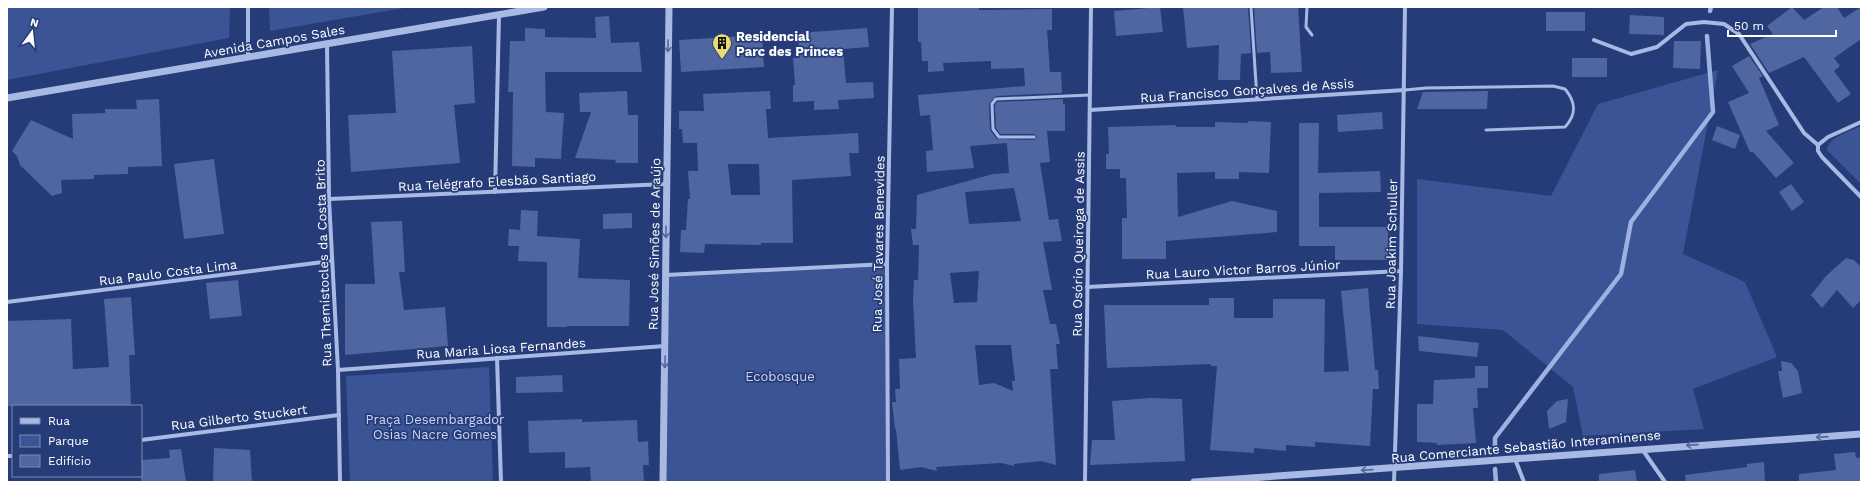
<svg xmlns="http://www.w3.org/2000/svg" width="1868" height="489" viewBox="0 0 1868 489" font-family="'Work Sans',sans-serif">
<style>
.green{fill:#3a5495}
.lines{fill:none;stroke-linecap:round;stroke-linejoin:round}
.stream{stroke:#9db2e3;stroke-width:4.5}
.building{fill:#4f66a1;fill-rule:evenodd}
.service{stroke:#a8b9e3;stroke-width:3}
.minor{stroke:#a8b9e3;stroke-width:4}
.tertiary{stroke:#a8b9e3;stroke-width:7}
.oneway{stroke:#54689d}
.labels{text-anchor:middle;stroke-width:3.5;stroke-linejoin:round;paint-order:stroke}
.poi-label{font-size:13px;font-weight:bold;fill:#fff;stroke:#263c78;text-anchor:start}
.street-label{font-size:13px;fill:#fff;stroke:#263c78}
.park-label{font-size:13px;fill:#cbd6f2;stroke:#263c78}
</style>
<rect width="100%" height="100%" fill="#263c78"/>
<!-- green -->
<g class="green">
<path d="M7,7H230L229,38L7,80Z"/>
<path d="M269,7H410L270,31Z"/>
<path d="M1718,70L1683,254L1745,282L1777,357L1693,389L1704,429L1583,436L1573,387L1503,330L1417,324V179L1551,196L1598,104Z"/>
<path d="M1861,126V184L1827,150C1828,137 1851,131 1861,126Z"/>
<path d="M887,264L888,482H663L666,275Z"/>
<path d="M489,367L493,482H350L346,376Z"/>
</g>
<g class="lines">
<!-- stream -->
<g class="stream">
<path d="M1710,11L1711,7"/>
<path d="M1495,451V438L1621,274L1631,222L1713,112L1707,36"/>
<path d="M1495,469L1496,482"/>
</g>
</g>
<!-- building -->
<g class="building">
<path d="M918,7H979V10L1052,9V30H1047L1050,72H1061L1062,93L996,96L989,104L990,130L997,139L1034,140L1037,137L1034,134H1000L996,128L995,105L997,102L1063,99V104H1065V131H1047L1050,162L1040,163L1049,220L1058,219L1062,241L1043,242L1052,290H1043L1050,324H1056L1060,344H1056L1058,369H1050L1056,465L1041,461L1014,464V466L1001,463L936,467L937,471L921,467L900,470L896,429H895L892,402H896L895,389H900L899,359L916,358L913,300L914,280H918L919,245H913L911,229H916L917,195L993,174L1009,173L1007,143L970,146L974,168L927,172L926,151L933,150L930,115L920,116L918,95L1025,86L1024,68L991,69V61L943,63L944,71L928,72V61H922L921,42H918ZM1014,188L1021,221L969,224L965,192ZM979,271L977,302L954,303L950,273ZM975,345H1011L1015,381H1012L1013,391L994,383L979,385Z"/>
<path d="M1160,7L1163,32L1116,36L1114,11Z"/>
<path d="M1183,7H1248L1251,53L1241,54L1240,80H1218L1219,45L1187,48Z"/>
<path d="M1254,7H1298L1302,72L1271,73L1270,52L1257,53Z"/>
<path d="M1792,7L1804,20L1824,7H1837L1844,18L1861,7V39L1834,58L1840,66L1834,71L1851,94L1838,103L1804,57L1769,73L1750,44L1773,34L1767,26Z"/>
<rect x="1546" y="12" width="39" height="19"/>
<path d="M1630,15L1664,17V35L1629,34Z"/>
<path d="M609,16L611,43L639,42L642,72H545L546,112L564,113L561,159L535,158V167L512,166L513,92H508L510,41H525V28L545,29V37L596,38L595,17Z"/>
<path d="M867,28L869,47L843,49L846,83L873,82L874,98L838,100L839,109L814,110V101L793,102V85H795L793,58H799L798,33Z"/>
<path d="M762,35L764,67L681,72L679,40Z"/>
<path d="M1674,41H1701L1700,69L1673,68Z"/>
<path d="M472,46L475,103L454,105L460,163L351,172L348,115L396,113L392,51Z"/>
<path d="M1749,56L1763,76L1759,78L1779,125L1766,131L1794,163L1776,178L1753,152H1750L1728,102L1749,93L1732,66Z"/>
<rect x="1572" y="58" width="35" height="19"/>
<path d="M627,91L628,115H638V163H615L616,160L575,158L591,112H580L579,93Z"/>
<path d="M770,91L771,109H766L768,138L858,133L859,153H849L851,176L792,180L793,243H761V245L705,244L704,253L680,252L681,230H686L688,199H690L688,171H698V169L697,143H683L682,129H679V111H704L703,94ZM728,164H759L760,195H731Z"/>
<path d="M1488,91L1487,109H1417L1423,92Z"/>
<path d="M159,99L162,166L128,167V174L94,175V179L61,180L62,193L52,196L20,165L17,156L12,151L31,120L73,139L72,114L105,113V109H137L136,100Z"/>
<path d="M1382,112L1383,129L1338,132L1337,115Z"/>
<path d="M1248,121L1271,122L1269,173L1239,172V179H1215V172L1177,173L1178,217L1232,201L1277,211V232L1166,241V259H1122V218H1127L1126,178H1120V169H1106V154H1109L1108,127L1176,125V127H1215V122L1248,123Z"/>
<path d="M1299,123H1319L1318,173L1380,171L1381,192L1319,193V227H1388V260H1335V246H1299Z"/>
<path d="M1717,126L1740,135L1735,149L1712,140Z"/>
<path d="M214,159L224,234L184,239L174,164Z"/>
<path d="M1791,184L1804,202L1792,211L1779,192Z"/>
<path d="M521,210L538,211L537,236L580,239L578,278L630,280L629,326H567V327H547V262L518,261L519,246H508L509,229L520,230Z"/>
<path d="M632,213V228L603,229V214Z"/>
<path d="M402,221L405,272H399L404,310L445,307L448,346L345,355V284H375L371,222Z"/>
<path d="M1846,258L1854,260L1861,267V300L1853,308L1837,290L1822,308L1811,295L1826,276Z"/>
<path d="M238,280L242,316L210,319L206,283Z"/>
<path d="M1368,288L1375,370H1378L1379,389H1373L1370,446L1315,442V447L1286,445V451L1254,448V453L1210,450L1217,366H1211V364L1107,368L1104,305H1209V298H1234V318H1273V299H1325L1324,372L1349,371L1341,291Z"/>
<path d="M131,297L135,355H129L131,406H7V321L71,319L73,369L109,367L104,299Z"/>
<path d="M1418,336L1479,343L1477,357L1419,351Z"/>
<path d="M1781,361L1791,363L1798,371L1802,393L1783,398L1778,371H1782Z"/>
<path d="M1475,366H1488V388H1477L1478,408H1473L1476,443L1437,445V443L1417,442V404H1433L1434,380L1475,378Z"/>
<path d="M562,375L563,392L516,393V377Z"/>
<path d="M1150,398L1182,399L1185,461L1090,465L1092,440H1115L1112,401Z"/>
<path d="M1568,399L1566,422L1549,429L1547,411L1557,401Z"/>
<path d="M582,419V422L637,420L638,442L648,441L649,465H643L644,482H591L590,467L565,468V452L529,453L528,421Z"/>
<path d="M214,448L250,450L252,482H213Z"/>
<path d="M181,449L186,482H141V460L170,458L169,450Z"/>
<path d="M1855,452L1856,458L1861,457V482H1799V474L1836,470L1834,454Z"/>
<path d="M1764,462L1765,482H1686L1685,475L1747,467V464Z"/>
<path d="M1635,470L1637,482H1599V474Z"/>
</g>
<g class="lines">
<!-- service -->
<g class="service">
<path d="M1251,7L1257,99"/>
<path d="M1307,7L1306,27L1312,35"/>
<path d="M1405,90L1426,88L1553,86L1565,89C1576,102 1577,114 1565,127L1486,130"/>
<path d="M1034,137H999L993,129L992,104L996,99L1090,95"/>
</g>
<!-- minor -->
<g class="minor">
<path d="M248,7V58"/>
<path d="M1594,40L1631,54L1657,47L1686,24L1704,22L1724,24L1739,34L1804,133L1818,145"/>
<path d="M327,44L329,199L338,370L340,482"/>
<path d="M1090,110L1405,90"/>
<path d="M1818,145V151L1822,157L1861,197"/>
<path d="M1818,145L1828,137L1861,122"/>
<path d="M495,192L499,15"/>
<path d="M329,199L666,184"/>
<path d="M666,275L887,264"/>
<path d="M1087,287L1401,271"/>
<path d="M7,302L331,261"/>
<path d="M497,358L501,482"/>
<path d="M338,370L665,346"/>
<path d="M141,440L339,415"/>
<path d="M1642,449L1665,482"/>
<path d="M7,456H13"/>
<path d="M1515,459L1524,482"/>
<path d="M888,482L887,264L892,7"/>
<path d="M1085,482L1091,7"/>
<path d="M1394,482L1401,271L1405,7"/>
</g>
<!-- tertiary -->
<g class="tertiary">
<path d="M7,98L544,7"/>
<path d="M663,482L669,7"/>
<path d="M1194,482L1861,434"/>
</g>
</g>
<!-- one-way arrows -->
<defs><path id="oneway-shaft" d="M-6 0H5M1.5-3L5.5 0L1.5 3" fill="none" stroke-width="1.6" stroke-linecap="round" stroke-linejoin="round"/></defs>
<g class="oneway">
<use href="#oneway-shaft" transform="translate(668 46) rotate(91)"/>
<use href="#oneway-shaft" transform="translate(666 232) rotate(90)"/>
<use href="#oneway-shaft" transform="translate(665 362) rotate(91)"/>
<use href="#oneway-shaft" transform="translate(1822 437) rotate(176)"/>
<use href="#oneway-shaft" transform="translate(1692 445) rotate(176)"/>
<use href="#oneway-shaft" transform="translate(1367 470) rotate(176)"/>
</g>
<!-- icons -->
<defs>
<symbol id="building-pin" viewBox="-11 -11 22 30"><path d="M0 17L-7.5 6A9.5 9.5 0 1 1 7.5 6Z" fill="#ebdb6e" stroke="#263c78"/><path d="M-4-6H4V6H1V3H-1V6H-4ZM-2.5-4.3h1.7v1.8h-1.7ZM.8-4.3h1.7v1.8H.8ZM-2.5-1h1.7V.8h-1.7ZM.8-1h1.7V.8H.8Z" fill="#111"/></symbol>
</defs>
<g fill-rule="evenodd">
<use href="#building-pin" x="711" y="32" width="22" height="30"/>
</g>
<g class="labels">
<!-- poi labels -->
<g class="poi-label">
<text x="736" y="41">Residencial<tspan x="736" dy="15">Parc des Princes</tspan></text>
</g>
<!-- street labels -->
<g class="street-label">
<text transform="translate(274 41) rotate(-10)" y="5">Avenida Campos Sales</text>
<text transform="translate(1247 90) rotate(-4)" y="5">Rua Francisco Gonçalves de Assis</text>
<text transform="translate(497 181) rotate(-3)" y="5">Rua Telégrafo Elesbão Santiago</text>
<text transform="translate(654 244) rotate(-89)" y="5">Rua José Simões de Araújo</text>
<text transform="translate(878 244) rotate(-89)" y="5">Rua José Tavares Benevides</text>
<text transform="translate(1078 244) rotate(-89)" y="5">Rua Osório Queiroga de Assis</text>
<text transform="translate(1391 244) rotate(-89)" y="5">Rua Joakim Schuller</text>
<text transform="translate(323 263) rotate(-92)" y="5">Rua Themístocles da Costa Brito</text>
<text transform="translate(1243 269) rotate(-3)" y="5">Rua Lauro Victor Barros Júnior</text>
<text transform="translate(168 272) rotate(-7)" y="5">Rua Paulo Costa Lima</text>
<text transform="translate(501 348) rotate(-4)" y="5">Rua Maria Liosa Fernandes</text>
<text transform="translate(239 417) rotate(-7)" y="5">Rua Gilberto Stuckert</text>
<text transform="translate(1526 446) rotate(-5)" y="5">Rua Comerciante Sebastião Interaminense</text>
</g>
<!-- park labels -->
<g class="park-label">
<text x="780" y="381">Ecobosque</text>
<text x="435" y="424">Praça Desembargador<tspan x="435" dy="15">Osias Nacre Gomes</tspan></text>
</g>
</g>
<!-- border -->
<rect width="1868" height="489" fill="none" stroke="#ffffff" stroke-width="16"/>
<!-- legend -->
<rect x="12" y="405" width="130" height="72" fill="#263c78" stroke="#7d8aae"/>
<rect x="20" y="418" width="20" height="6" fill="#a8b9e3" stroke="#7d8aae"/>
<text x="48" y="425" font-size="12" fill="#ffffff">Rua</text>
<rect x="20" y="435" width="20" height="12" fill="#3a5495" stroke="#7d8aae"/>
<text x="48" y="445" font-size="12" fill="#ffffff">Parque</text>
<rect x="20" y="455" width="20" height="12" fill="#4f66a1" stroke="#7d8aae"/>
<text x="48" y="465" font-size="12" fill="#ffffff">Edifício</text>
<!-- north arrow -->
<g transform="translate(32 32) rotate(15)" stroke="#263c78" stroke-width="3" paint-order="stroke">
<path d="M0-3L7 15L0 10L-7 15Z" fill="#ffffff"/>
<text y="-6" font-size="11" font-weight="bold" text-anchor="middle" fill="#ffffff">N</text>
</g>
<!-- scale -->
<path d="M1728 30v6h108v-6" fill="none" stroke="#ffffff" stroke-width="2"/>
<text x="1734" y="30" font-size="12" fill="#ffffff" stroke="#263c78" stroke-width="3" paint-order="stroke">50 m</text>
</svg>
